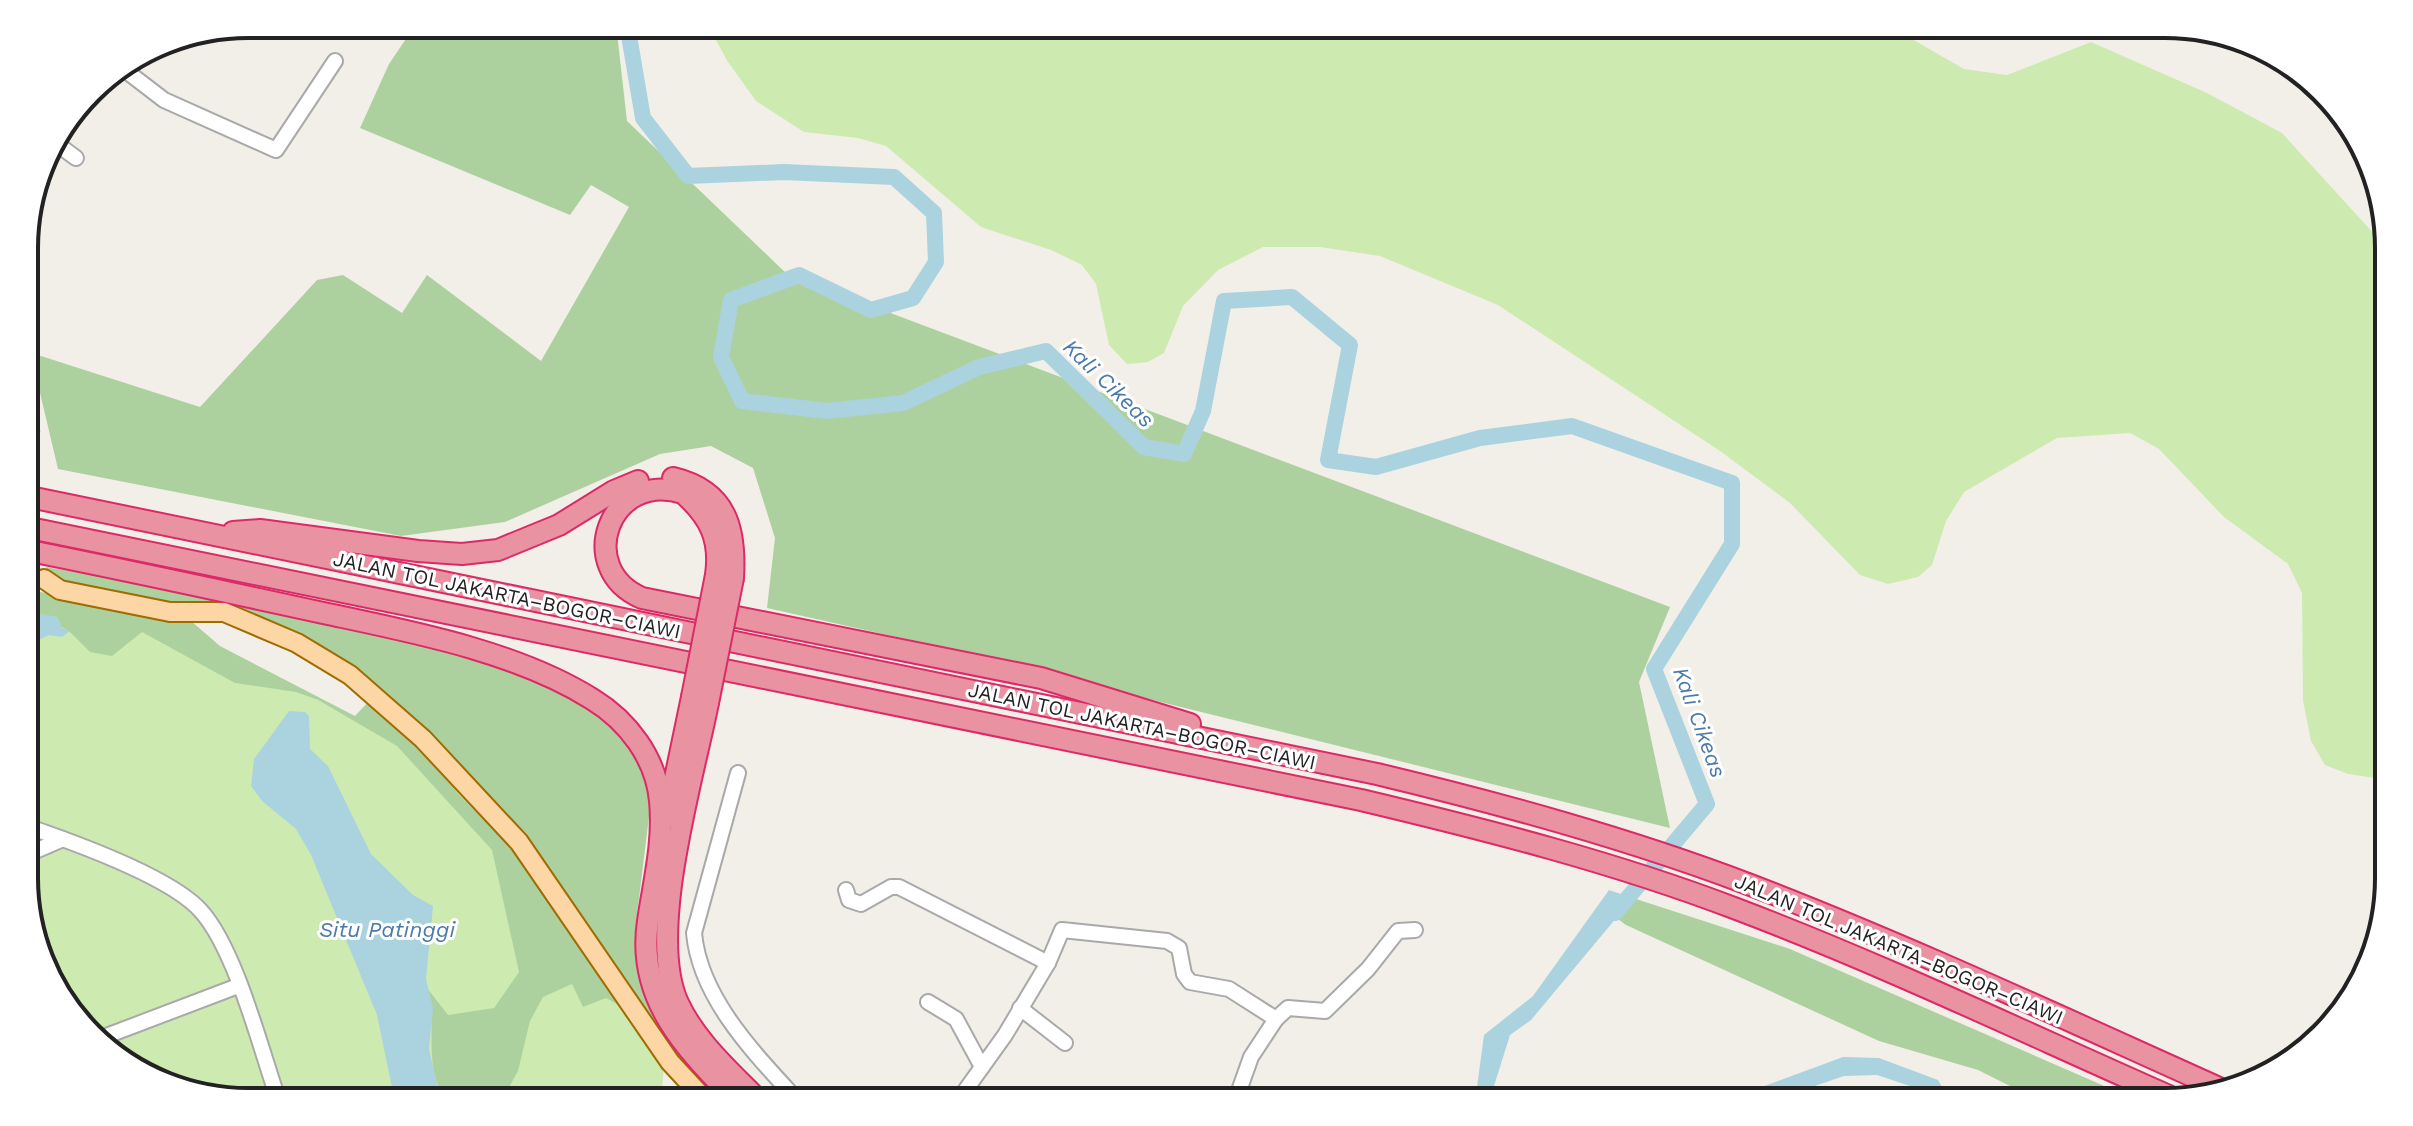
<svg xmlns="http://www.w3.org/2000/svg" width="2413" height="1126" viewBox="0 0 2413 1126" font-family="'Work Sans',sans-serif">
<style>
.grass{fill:#cdebb0}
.forest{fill:#add19e}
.water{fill:#aad3df}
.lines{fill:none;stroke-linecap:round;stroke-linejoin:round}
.stream{stroke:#aad3df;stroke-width:3}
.river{stroke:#aad3df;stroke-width:16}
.major-tunnel{stroke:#c8c6c1;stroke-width:18;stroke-dasharray:18 9;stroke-linecap:butt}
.minor-casing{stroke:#a9a9a9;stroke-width:18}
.major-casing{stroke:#a06b00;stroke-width:22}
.highway-casing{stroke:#dc2a67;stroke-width:24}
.minor{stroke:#fff;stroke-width:14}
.major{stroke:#fcd6a4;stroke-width:18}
.highway{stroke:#e892a2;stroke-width:20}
.highway-bridge-casing{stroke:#dc2a67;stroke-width:24;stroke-linecap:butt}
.highway-bridge{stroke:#e892a2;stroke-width:20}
.labels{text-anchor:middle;stroke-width:6;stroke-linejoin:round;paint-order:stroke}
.street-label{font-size:20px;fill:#222;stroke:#fff}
.water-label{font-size:22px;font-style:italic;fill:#4a7aab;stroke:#fff}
.rim{fill:none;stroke:#222;stroke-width:4}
</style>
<rect width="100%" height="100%" fill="#f2efe9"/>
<!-- grass -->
<g class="grass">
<path d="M707,24H1886L1964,69L2007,75L2091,42L2207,93L2282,133L2387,248L2389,780L2348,774L2325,765L2311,741L2303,700L2302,593L2288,564L2224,517L2159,449L2130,433L2057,438L1964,492L1946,521L1932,565L1918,577L1888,584L1860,575L1790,503L1720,451L1498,305L1380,256L1320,247H1263L1218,270L1183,306L1164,353L1148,362L1127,364L1109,345L1096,284L1082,265L1051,250L981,227L886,146L858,138L804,132L756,101L728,62Z"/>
<path d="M62,601L318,700L363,725L409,733L525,865L664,1066L661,1102H248L162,1085L71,1015L26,908L25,619Z"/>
</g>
<!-- forest -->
<g class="forest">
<path d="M416,24H616L627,121L787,274L1670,607L1639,682L1670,828L910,640L767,608L775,538L753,468L711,446L660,454L505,522L401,536L58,469L32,359L41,356L200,407L317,280L343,275L402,313L427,275L541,361L629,207L591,185L570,215L360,128L389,64Z"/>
<path d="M25,563L35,591L191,621L220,646L355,716L370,700L411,737L460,796L508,844L633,1013L606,998L583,1007L572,984L543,997L530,1021L518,1071L501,1102H446C422,1065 438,1026 427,988L448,1015L494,1008L519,972L492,850L397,746L318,700L296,692L235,683L142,632L112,656L90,652L70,632L41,614L25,622Z"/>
<path d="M46,567L219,596L464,649L593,706L633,741L652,792L636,923L645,997L673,1048L720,1102H714L670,1049L558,884L322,650L191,611L52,581Z"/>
<path d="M1633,898L1790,949L2141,1102H2042L1978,1070L1879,1041L1626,925L1618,919Z"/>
</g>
<!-- water -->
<g class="water">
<path d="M41,614L58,617L62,628L70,631L62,637L49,635L25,647V622Z"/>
<path d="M289,711L305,712L309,716L310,749L328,766L371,854L413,895L433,906L426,979L433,1008L429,1049L437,1085L446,1102H395L377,1015L311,855L296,829L262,801L251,786L254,759Z"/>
<path d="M1609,890L1633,898L1531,1020L1510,1035L1489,1102H1475L1484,1035L1533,996Z"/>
<path d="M1843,1057L1879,1058L1938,1080L1951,1102H1936L1922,1090L1877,1075L1844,1076L1768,1102H1721Z"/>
</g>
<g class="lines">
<!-- stream -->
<path class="stream" d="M25,407L39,431"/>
<!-- river -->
<path class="river" d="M627,24L643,118L688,176L784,172L894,177L934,213L936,262L913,298L871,310L799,275L731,300L721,357L742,401L827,411L903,403L979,367L1046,351L1144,447L1184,454L1203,411L1224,301L1292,297L1350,345L1328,460L1376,467L1480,438L1572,426L1732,483V544L1654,669L1707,804L1615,913"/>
<!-- major-tunnel -->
<path class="major-tunnel" d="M25,521L44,579"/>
<defs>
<g id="minor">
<path d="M2003,24H2015"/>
<path d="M121,67L164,100L276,150L335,61"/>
<path d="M53,141L76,158"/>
<path d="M738,773L694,933C700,999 756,1055 799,1102"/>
<path d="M26,826C70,841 171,877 201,911C236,950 261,1050 279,1102"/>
<path d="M26,855L63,839"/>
<path d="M846,890L849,900L861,904L891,887H899L1048,963"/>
<path d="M928,1002L956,1019L982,1067"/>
<path d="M1020,1008L1065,1043"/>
<path d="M101,1038L238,986"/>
<path d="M957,1102L1005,1035L1048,963L1062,930L1167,941L1179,948L1184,974L1190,982L1229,989L1276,1019L1288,1008L1325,1011L1368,969L1398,931L1415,930"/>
<path d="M1235,1102L1251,1057L1276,1019"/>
</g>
<path id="major" d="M44,579L60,590L170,612H224L297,643L350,675L423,739L519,842L670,1062L707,1102"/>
<g id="highway">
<path d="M673,478C727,491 736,529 733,578"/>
<path d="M25,496L1377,774C1502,804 1627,838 1748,884C1907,945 2063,1018 2219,1088"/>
<path d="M25,527L1361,800C1487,830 1613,862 1734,908C1885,965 2032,1036 2180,1101"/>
<path d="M233,532L260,530L418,551L462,554L498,550L559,525L614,491L638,481"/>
<path d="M25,550C126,570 227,592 328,614C413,632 517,652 592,699C628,721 656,758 660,801C664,842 654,880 648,921C636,1000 687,1050 738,1102"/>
<path d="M716,575C721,539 710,517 683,493C609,470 574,569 642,598L1041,678L1190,724"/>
<path d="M708,703C693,779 646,934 678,1003C696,1042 731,1072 760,1102"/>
<path d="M667,817L692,697"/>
</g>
</defs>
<!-- minor casing -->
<use href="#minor" class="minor-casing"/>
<!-- major casing -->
<use href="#major" class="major-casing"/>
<!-- highway casing -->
<use href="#highway" class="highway-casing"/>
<!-- minor -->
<use href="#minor" class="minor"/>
<!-- major -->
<use href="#major" class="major"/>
<!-- highway -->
<use href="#highway" class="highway"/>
<defs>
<g id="highway-bridge">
<path d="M692,697L716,575"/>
<path d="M708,703L733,578"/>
</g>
</defs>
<!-- highway-bridge casing -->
<use href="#highway-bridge" class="highway-bridge-casing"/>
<!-- highway-bridge -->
<use href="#highway-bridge" class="highway-bridge"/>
</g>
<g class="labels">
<!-- street labels -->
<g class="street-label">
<text transform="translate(507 595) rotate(12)" y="7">JALAN TOL JAKARTA–BOGOR–CIAWI</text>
<text transform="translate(1142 726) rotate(12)" y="7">JALAN TOL JAKARTA–BOGOR–CIAWI</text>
<text transform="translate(1899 949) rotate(23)" y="7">JALAN TOL JAKARTA–BOGOR–CIAWI</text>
</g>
<!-- water labels -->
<g class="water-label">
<text transform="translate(1109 383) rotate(44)" y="8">Kali Cikeas</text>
<text transform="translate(1700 722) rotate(70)" y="8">Kali Cikeas</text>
<text x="387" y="937">Situ Patinggi</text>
</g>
</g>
<!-- crop -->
<path d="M0 0H2413V1126H0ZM248 38H2165A210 210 0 0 1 2375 248V878A210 210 0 0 1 2165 1088H248A210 210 0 0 1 38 878V248A210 210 0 0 1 248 38Z" fill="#fff" fill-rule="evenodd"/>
<path class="rim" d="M248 38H2165A210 210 0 0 1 2375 248V878A210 210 0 0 1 2165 1088H248A210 210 0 0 1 38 878V248A210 210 0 0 1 248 38Z"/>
</svg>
